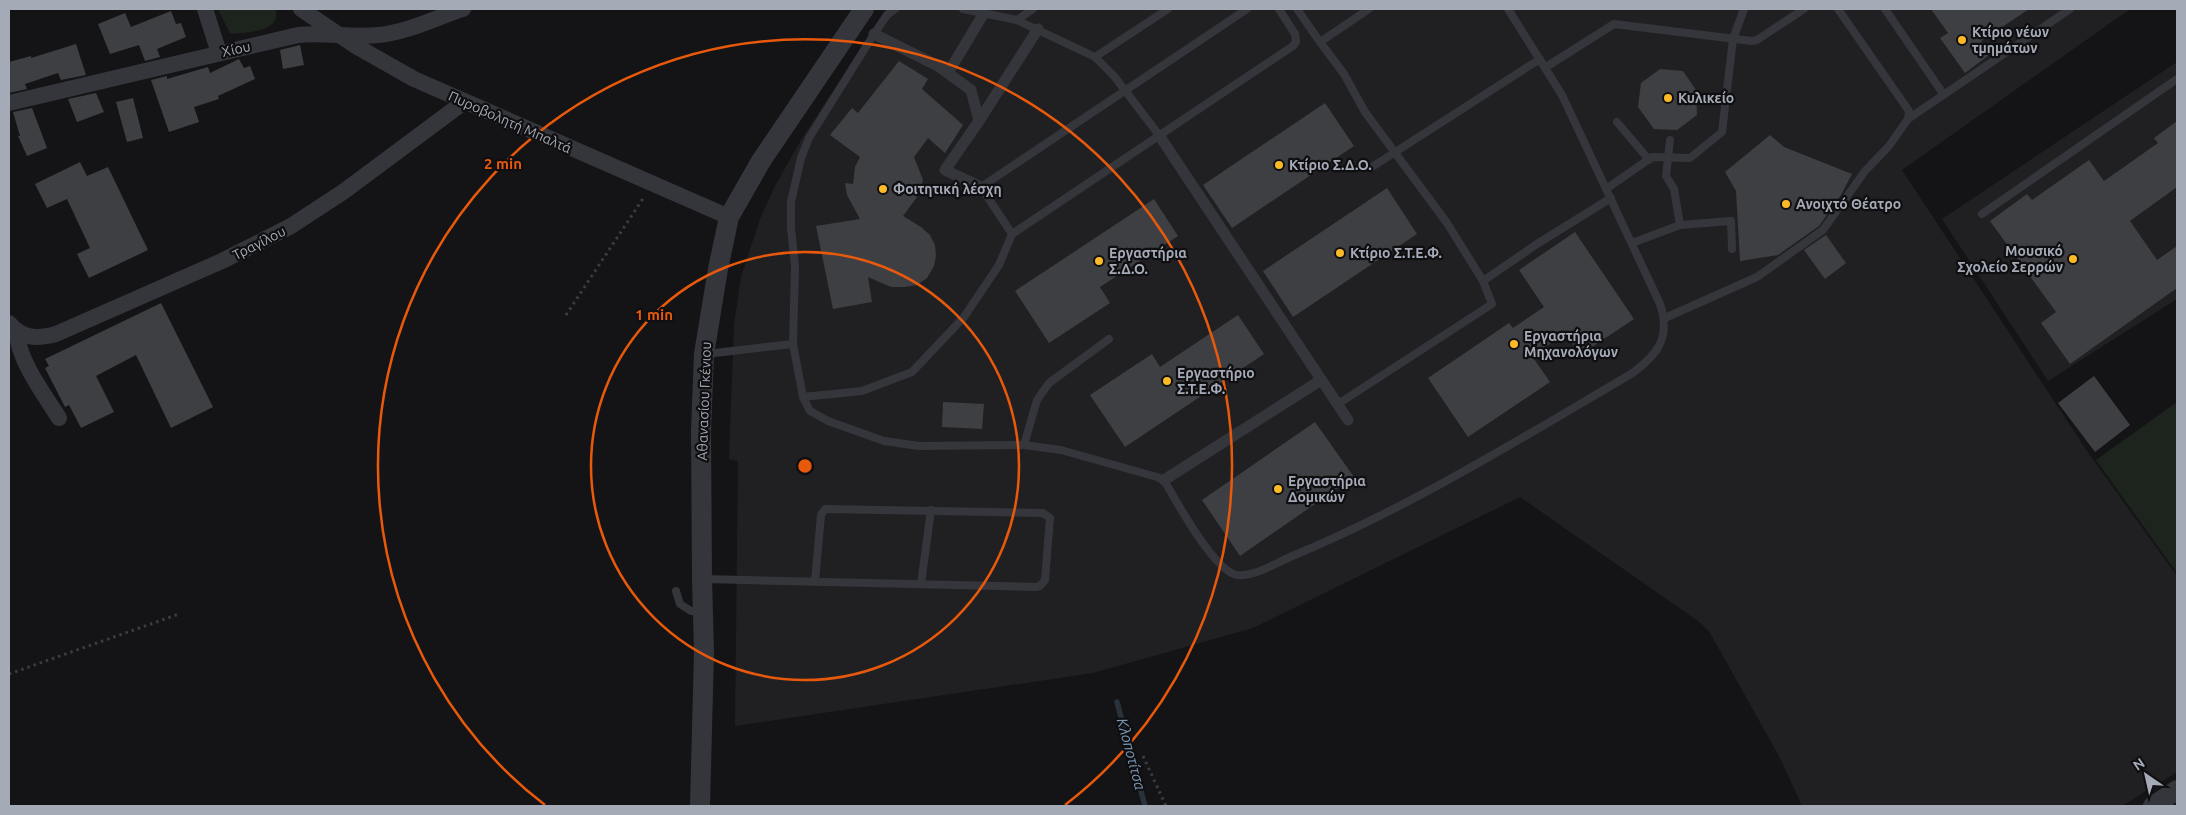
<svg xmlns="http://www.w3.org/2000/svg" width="2186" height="815" viewBox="0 0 2186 815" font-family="Ubuntu,sans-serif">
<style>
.built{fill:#202023}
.green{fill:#1c241d}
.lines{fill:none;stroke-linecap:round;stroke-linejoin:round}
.stream{stroke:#29323a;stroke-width:5.5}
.building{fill:#3e3f43}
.path{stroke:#3b3d42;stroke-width:3;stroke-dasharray:2.5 4;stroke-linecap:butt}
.service{stroke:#35363b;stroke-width:8}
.pedestrian{stroke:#35363b;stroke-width:11}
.minor{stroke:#35363b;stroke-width:16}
.tertiary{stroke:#35363b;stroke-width:20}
.ring{fill:none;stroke:#e8590c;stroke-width:2.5}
.poi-dot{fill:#fcbb26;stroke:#0f0f11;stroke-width:2}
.labels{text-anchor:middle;stroke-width:4.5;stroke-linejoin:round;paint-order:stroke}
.poi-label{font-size:14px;font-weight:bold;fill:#a5aab7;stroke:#0f0f11;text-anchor:start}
.street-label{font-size:14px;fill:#a5aab7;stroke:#0f0f11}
.water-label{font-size:15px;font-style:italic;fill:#7a97b4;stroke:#0f0f11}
.centre{fill:#e8590c;stroke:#0f0f11;stroke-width:2.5}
.ring-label{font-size:15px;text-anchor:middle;font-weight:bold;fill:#e8590c;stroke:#0f0f11;stroke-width:4.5;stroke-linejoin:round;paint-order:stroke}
</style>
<rect width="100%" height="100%" fill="#141416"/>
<!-- built -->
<g class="built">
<path d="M886,9H2130L1902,170L2089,454L2177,576V772L2122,806H1802L1780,758L1709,631L1698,621L1520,497L1253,628L1093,673L735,726L738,461L729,459L734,325L741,277L760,219L775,186L801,140Z"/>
<path d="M2177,62V299L2048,381L1942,219Z"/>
</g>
<!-- green -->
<g class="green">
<path d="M218,9H275C284,31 246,33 233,34L230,33Z"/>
<path d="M2177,402V573L2096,460Z"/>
</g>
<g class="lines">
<!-- stream -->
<path class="stream" d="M1117,702L1145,806"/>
</g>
<!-- building -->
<g class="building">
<path d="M1931,9H2029L1981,41L1989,55L1965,73L1940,38L1948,33Z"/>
<path d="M171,11L176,24L181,23L186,37L157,49L160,57L145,61L139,45L110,54L98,24L125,13L131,27Z"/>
<path d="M76,44L86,75L61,80L58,73L25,84L27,89L9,93V62L31,56V58Z"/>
<path d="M300,45L304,65L283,69L280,50Z"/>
<path d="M239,59L244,68L250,66L255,79L218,96L219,99L194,107L199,122L169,132L151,80L167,76V79L208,67L210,73Z"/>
<path d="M899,61L928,79L922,89L963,125L945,153L928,138L914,157L923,180L920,193L903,216L921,227L930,235L935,245L936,256L934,266L927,278L917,285L905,287H891L868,277L872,302L833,309L816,226L860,219L847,195L845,183L853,184L855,167L860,157L830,135L852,108L858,113Z"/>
<path d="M1660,69L1683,71L1696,90L1697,115L1677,130L1654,129L1638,107L1641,83Z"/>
<path d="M96,93L104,112L77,122L68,99Z"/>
<path d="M133,98L143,138L127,142L116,102Z"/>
<path d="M1325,103L1354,146L1232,228L1203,185Z"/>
<path d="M32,108L47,148L27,156L18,136H20L13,112Z"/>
<path d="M2177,121V187L2130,221L2157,260L2177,246V288L2070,364L2041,323L2056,312L1990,221L2027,194L2032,200L2089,160L2104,181L2158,143L2154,138Z"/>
<path d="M1770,135L1784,147L1852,174L1841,195L1819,226L1778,255L1740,261L1736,191L1725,172Z"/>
<path d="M80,162L87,176L108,167L148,250L89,278L77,254L90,248L67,199L47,208L35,184Z"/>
<path d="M1387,188L1417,234L1293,317L1263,271Z"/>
<path d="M1154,199L1178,236L1100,287L1110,303L1049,343L1015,291Z"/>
<path d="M1575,232L1634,319L1580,355L1566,333L1532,356L1550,382L1468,437L1428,378L1509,323L1513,328L1544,307L1519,270Z"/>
<path d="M1826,235L1846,263L1825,279L1804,250Z"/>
<path d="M161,303L213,407L171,428L136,355L96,376L114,412L81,428L69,405L65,407L45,368L49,366L45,359Z"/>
<path d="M1238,315L1264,354L1125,447L1090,395L1152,354L1160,367Z"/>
<path d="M2094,376L2130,425L2095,452L2058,403Z"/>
<path d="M943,402L984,404L982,429L942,427Z"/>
<path d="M1315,422L1354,477L1240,556L1202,500Z"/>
</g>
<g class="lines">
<!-- path -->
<g class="path">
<path d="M566,315L644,197"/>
<path d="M9,674L179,614"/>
<path d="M1143,756L1166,806"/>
</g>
<!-- service -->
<g class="service">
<path d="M963,9L1017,20L1095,57L1114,76L1159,135"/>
<path d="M1247,9L981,187L1012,234L1293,46L1296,42L1295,34L1279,9"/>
<path d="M1297,9L1320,42"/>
<path d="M1885,9L1944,95"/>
<path d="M1017,20L1033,9"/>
<path d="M1095,57L1168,9"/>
<path d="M1546,67L1614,24L1752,41L1757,40L1804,9"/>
<path d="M1908,119L2070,9"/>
<path d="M1617,122L1649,160"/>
<path d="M1670,140L1666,176L1674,189L1680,225L1731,221L1732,249"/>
<path d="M1372,167L1540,59"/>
<path d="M1606,189L1652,157L1690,158L1722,132L1733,39L1744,9"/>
<path d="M1982,214L2177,79"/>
<path d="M1632,243L1680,225"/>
<path d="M1483,281L1537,244L1611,198"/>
<path d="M1665,318L1757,277L1823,230L1865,171L1889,146L1908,119L1909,111L1838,9"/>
<path d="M793,344L795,266L791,228V202L801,158L809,138L874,34L887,15L895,9"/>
<path d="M706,354L793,344L803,397L810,411L828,421L884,441L919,446L1024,445L1061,450L1157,477L1164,480C1176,501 1214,571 1237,575C1254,577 1274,564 1290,557C1409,508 1520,439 1631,374C1658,355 1671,337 1660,304L1562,95L1508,9"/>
<path d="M803,397L862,391L912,372L964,317L999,265L1012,234"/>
<path d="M1338,404L1492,304L1483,281L1447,223L1365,112L1344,74L1320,42L1369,9"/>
<path d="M1024,445L1037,400L1049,383L1109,339"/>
<path d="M704,579L1036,587L1040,586L1045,580L1050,518L1043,513L825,509L821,515L815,581"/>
<path d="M921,584L931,510"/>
<path d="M676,591L680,604L691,611L701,612"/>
</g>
<!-- pedestrian -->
<g class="pedestrian">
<path d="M874,34L938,66L971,90L979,121"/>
<path d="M948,73L984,13"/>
<path d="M1159,135L1348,420"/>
<path d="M981,187L945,170L979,121L1038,29"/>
<path d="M1164,480L1321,380"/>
</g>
<!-- minor -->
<g class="minor">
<path d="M205,9L219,53"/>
<path d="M301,9L354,45L414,79L729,217"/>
<path d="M9,103L298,35C325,32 352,38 379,35C408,32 435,18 463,9"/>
<path d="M9,323C22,339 37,339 56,334L222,261L291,226L343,192L464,102"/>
<path d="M17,331C17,359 44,394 59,418"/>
</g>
<!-- tertiary -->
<g class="tertiary">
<path d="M700,806L704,652L702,579L701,431L704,354L718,269L729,217L761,161L864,9"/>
<path d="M2153,806L2177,790"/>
</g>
</g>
<!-- distance rings -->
<g class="ring">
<circle cx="805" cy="466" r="214"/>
<path d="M545 805A427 427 0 1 1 1065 805"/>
</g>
<!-- markers -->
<g class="poi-dot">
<circle cx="1962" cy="40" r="5"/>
<circle cx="1668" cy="98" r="5"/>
<circle cx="1279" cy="165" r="5"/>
<circle cx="883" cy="189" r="5"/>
<circle cx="1786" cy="204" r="5"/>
<circle cx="1340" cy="253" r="5"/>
<circle cx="2073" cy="259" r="5"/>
<circle cx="1099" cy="261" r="5"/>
<circle cx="1514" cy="344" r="5"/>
<circle cx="1167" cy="381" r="5"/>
<circle cx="1278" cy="489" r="5"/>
</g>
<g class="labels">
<!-- poi labels -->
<g class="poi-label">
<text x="1972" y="37">Κτίριο νέων<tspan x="1972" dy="16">τμημάτων</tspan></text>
<text x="1678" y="103">Κυλικείο</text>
<text x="1289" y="170">Κτίριο Σ.Δ.Ο.</text>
<text x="893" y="194">Φοιτητική λέσχη</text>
<text x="1796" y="209">Ανοιχτό Θέατρο</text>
<text x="2063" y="256" text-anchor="end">Μουσικό<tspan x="2063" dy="16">Σχολείο Σερρών</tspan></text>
<text x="1109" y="258">Εργαστήρια<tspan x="1109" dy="16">Σ.Δ.Ο.</tspan></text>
<text x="1350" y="258">Κτίριο Σ.Τ.Ε.Φ.</text>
<text x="1524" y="341">Εργαστήρια<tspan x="1524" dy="16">Μηχανολόγων</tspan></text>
<text x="1177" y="378">Εργαστήριο<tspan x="1177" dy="16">Σ.Τ.Ε.Φ.</tspan></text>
<text x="1288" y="486">Εργαστήρια<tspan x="1288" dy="16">Δομικών</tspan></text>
</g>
<!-- street labels -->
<g class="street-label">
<text transform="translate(236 49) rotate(-13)" y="5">Χίου</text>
<text transform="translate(510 122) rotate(24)" y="5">Πυροβολητή Μπαλτά</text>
<text transform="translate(259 243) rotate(-27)" y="5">Τραγίλου</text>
<text transform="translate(704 401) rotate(-88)" y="5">Αθανασίου Γκένιου</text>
</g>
<!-- water labels -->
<g class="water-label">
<text transform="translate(1131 754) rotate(75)" y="5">Κλοποτίτσα</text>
</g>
</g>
<circle cx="805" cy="466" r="8" class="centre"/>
<g class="ring-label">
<text x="503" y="169">2 min</text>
<text x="654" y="320">1 min</text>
</g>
<!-- border -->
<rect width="2186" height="815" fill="none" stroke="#a5aab7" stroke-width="20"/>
<!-- north arrow -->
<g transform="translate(2146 775) rotate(326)" stroke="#0f0f11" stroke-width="4" paint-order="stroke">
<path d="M0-4L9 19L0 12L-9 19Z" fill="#a5aab7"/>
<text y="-8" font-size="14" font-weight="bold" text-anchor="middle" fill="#a5aab7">N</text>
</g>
</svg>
